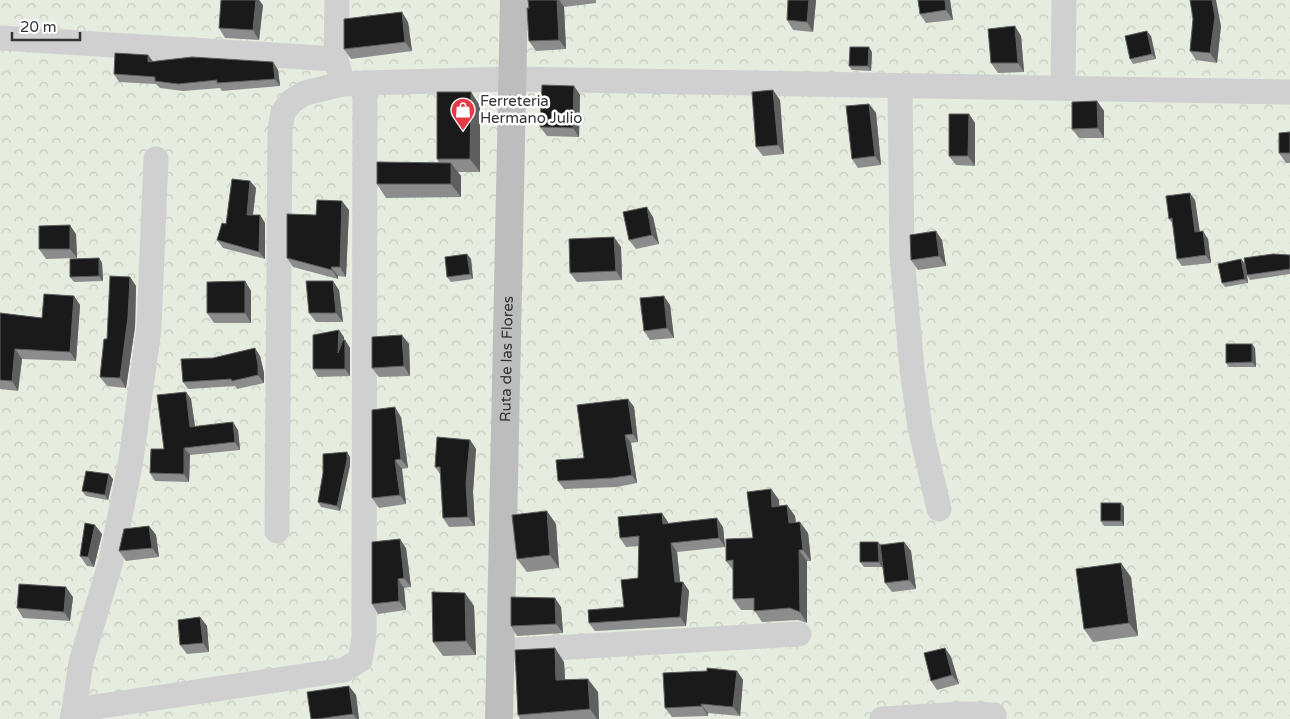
<svg xmlns="http://www.w3.org/2000/svg" width="1290" height="719" viewBox="0 0 1290 719" font-family="'Varela Round',sans-serif">
<style>
.forest{fill:url(#forest-crowns)}
.lines{fill:none;stroke-linecap:round;stroke-linejoin:round}
.street{stroke:#d0d0d0;stroke-width:25}
.secondary{stroke:#bdbdbd;stroke-width:28}
.wall{fill:#8c8c8c}
.shaded-wall{fill:#5f5f5f}
.building{fill:#1a1a1a;stroke:#5f5f5f}
.labels{text-anchor:middle;stroke-width:5;stroke-linejoin:round;paint-order:stroke}
.poi-label{font-size:15px;fill:#333;stroke:#fff;text-anchor:start}
.street-label{font-size:15px;fill:#333;stroke:#fff}
</style>
<defs>
<pattern id="forest-crowns" width="20" height="18" patternUnits="userSpaceOnUse" patternTransform="scale(1.25)"><rect width="20" height="18" fill="#e6ecdf"/><path d="M2 6a3 3 0 1 1 6 0M12 15a3 3 0 1 1 6 0" fill="none" stroke="#c6cbc0"/></pattern>
</defs>
<rect width="100%" height="100%" fill="#fff"/>
<!-- forest -->
<rect class="forest" x="0" y="0" width="1290" height="719"/>
<g class="lines">
<!-- street -->
<g class="street">
<path d="M337,0L336,59L340,74"/>
<path d="M0,38L336,59"/>
<path d="M900,86L902,256L912,369L920,427L939,509"/>
<path d="M1063,88L1064,0"/>
<path d="M277,531L280,129L283,112L292,101L305,93L342,84L365,83L513,79L1290,92"/>
<path d="M500,651L799,634"/>
<path d="M74,710L81,662L111,561L131,460L149,328L156,159"/>
<path d="M72,719L74,710L344,670L360,660L364,638L365,83"/>
<path d="M882,719L963,714L994,715"/>
</g>
<!-- secondary -->
<path class="secondary" id="s1" d="M499,719L514,0"/>
</g>
<!-- wall -->
<g class="wall">
<path d="M528,0H596V3L564,7L566,49L536,51L529,41Z"/>
<path d="M816,0L813,32L793,30L787,20Z"/>
<path d="M950,0L953,20L926,23L920,14Z"/>
<path d="M263,5L259,40L225,38L219,28Z"/>
<path d="M1193,19L1221,26L1217,63L1196,60L1190,51Z"/>
<path d="M408,22L412,51L351,59L344,49Z"/>
<path d="M1021,36L1024,72L998,73L991,63Z"/>
<path d="M1151,36L1156,59L1133,64L1130,59Z"/>
<path d="M872,52L871,71L852,70L849,66Z"/>
<path d="M148,55L153,61L273,62L278,70L280,86L222,91L220,88L183,91L160,88L156,84L119,82L114,74Z"/>
<path d="M574,86L580,95L579,137L547,136L540,127Z"/>
<path d="M471,92L480,106V172H458L461,176V197L386,198L377,184L439,163L437,159Z"/>
<path d="M780,100L784,154L763,156L756,147Z"/>
<path d="M1097,101L1104,111V138H1079L1072,129Z"/>
<path d="M869,104L876,113L881,165L858,168L852,159Z"/>
<path d="M969,114L975,123V166L956,165L949,156Z"/>
<path d="M1290,132V163H1286L1279,153Z"/>
<path d="M250,181L256,188L253,215H260L265,223V259L223,248L217,240Z"/>
<path d="M1195,200L1199,232L1208,239L1211,263L1182,266L1177,259L1172,223L1169,219Z"/>
<path d="M349,210L346,277L338,276V279L293,267L287,258L316,215Z"/>
<path d="M653,217L659,244L636,249L629,240Z"/>
<path d="M76,234L77,258L46,259L39,249Z"/>
<path d="M942,240L946,266L918,270L911,260Z"/>
<path d="M621,247L622,280L577,282L570,273Z"/>
<path d="M467,254L471,259L473,279L451,282L447,277Z"/>
<path d="M1290,255V274L1250,280L1247,275L1248,283L1225,287L1222,283L1241,259L1245,264Z"/>
<path d="M99,258L102,263L103,281L74,282L70,277Z"/>
<path d="M130,277L136,286L135,327L126,388L107,386L100,377L107,339Z"/>
<path d="M245,281L251,291V323H214L207,313Z"/>
<path d="M339,290L343,322H316L309,313Z"/>
<path d="M74,296L80,305L76,361L22,359L18,391L0,389V313L42,318Z"/>
<path d="M670,305L674,338L650,340L644,331Z"/>
<path d="M344,337V340H345L350,348V376L318,377L313,369Z"/>
<path d="M409,344L410,376L379,377L372,368Z"/>
<path d="M1255,348L1256,367H1229L1226,363Z"/>
<path d="M260,356L264,373V383L237,389L235,386L188,389L183,382Z"/>
<path d="M186,392L191,399L195,426L238,430L240,450L190,455L189,482L155,481L150,473L164,449Z"/>
<path d="M628,399L634,407L638,442L631,443L637,483L617,487L564,489L558,481L584,458Z"/>
<path d="M401,417L408,468L402,469L406,504L379,508L372,498Z"/>
<path d="M470,440L476,449L473,492L475,526L449,527L443,518L440,474L435,467Z"/>
<path d="M350,457V465L340,511L321,507L318,502Z"/>
<path d="M109,474L113,479L108,500L86,496L82,491Z"/>
<path d="M771,489L779,500V506L787,505L795,516L796,522L808,533L811,561H807V623L798,620L762,622L754,610H741L733,599V570L726,561L753,538Z"/>
<path d="M1121,503L1124,507V526H1104L1101,521Z"/>
<path d="M668,522V523L723,527L725,547L677,552L680,582H683L689,591L686,626L595,631L589,623L624,607L638,578L639,546L626,547L620,538Z"/>
<path d="M556,524L559,568L527,572L517,559Z"/>
<path d="M149,526L156,535L159,557L126,561L119,551Z"/>
<path d="M102,534L94,567L87,566L80,556Z"/>
<path d="M904,542L911,551L916,589L892,592L885,583L882,563V567H864L860,562Z"/>
<path d="M406,548L411,587L404,588L406,610L378,614L372,604Z"/>
<path d="M1131,577L1138,636L1093,642L1084,629Z"/>
<path d="M73,597L70,621L23,618L17,608Z"/>
<path d="M474,606L476,655L443,656L433,642Z"/>
<path d="M561,607L563,633L517,636L511,626Z"/>
<path d="M200,617L207,626L209,652L187,654L180,645Z"/>
<path d="M945,648L951,657L959,684L937,690L931,681Z"/>
<path d="M564,662L565,680L598,692L599,719H520L518,715Z"/>
<path d="M737,671L743,680L740,716L708,713V716L672,717L665,708Z"/>
<path d="M356,695L359,719H311Z"/>
</g>
<!-- shaded-wall -->
<g class="shaded-wall">
<path d="M256,0H259L263,5L259,40L253,30Z"/>
<path d="M557,0H559L564,7L566,49L559,40Z"/>
<path d="M809,0H816L813,32L807,22Z"/>
<path d="M945,0H950L953,20L946,10Z"/>
<path d="M1212,0H1216L1221,26L1217,63L1210,53Z"/>
<path d="M402,12L408,22L412,51L405,42Z"/>
<path d="M1015,26L1021,36L1024,72L1018,63Z"/>
<path d="M1147,31L1151,36L1156,59L1152,54Z"/>
<path d="M869,47L872,52L871,71L868,66Z"/>
<path d="M148,55L153,62H148Z"/>
<path d="M273,62L278,70L280,86L275,79Z"/>
<path d="M574,86L580,95L579,137L573,128Z"/>
<path d="M773,90L780,100L784,154L778,145Z"/>
<path d="M471,92L480,106V172L470,159Z"/>
<path d="M1097,101L1104,111V138L1098,128Z"/>
<path d="M869,104L876,113L881,165L875,156Z"/>
<path d="M969,114L975,123V166L968,156Z"/>
<path d="M451,163L461,176V197L451,184Z"/>
<path d="M250,181L256,188L252,222L247,215Z"/>
<path d="M1190,193L1195,200L1201,239L1195,232Z"/>
<path d="M342,201L349,210L346,277L340,267Z"/>
<path d="M647,207L653,217L659,244L652,235Z"/>
<path d="M260,215L265,223V259L259,252Z"/>
<path d="M70,225L76,234L77,258L70,249Z"/>
<path d="M936,231L942,240L946,266L939,256Z"/>
<path d="M1203,231L1208,239L1211,263L1206,255Z"/>
<path d="M614,237L621,247L622,280L616,271Z"/>
<path d="M467,254L471,259L473,279L470,274Z"/>
<path d="M99,258L102,263L103,281L99,276Z"/>
<path d="M1241,259L1245,264L1248,283L1245,279Z"/>
<path d="M331,267L338,276V279L332,270Z"/>
<path d="M130,277L136,286L135,327L126,388L120,378Z"/>
<path d="M245,281L251,291V323L245,313Z"/>
<path d="M333,281L339,290L343,322L336,313Z"/>
<path d="M74,296L80,305L76,361L70,352Z"/>
<path d="M664,296L670,305L674,338L667,328Z"/>
<path d="M339,330L344,337L343,361L338,353Z"/>
<path d="M402,335L409,344L410,376L404,366Z"/>
<path d="M345,340L350,348V376L345,369Z"/>
<path d="M1252,344L1255,348L1256,367L1252,362Z"/>
<path d="M255,348L260,356L264,373V383L258,375Z"/>
<path d="M15,349L22,359L18,391L12,381Z"/>
<path d="M186,392L191,399L196,434L190,427Z"/>
<path d="M628,399L634,407L638,442L633,434Z"/>
<path d="M395,407L401,417L408,468L401,459Z"/>
<path d="M233,422L238,430L240,450L235,442Z"/>
<path d="M625,435L631,443L637,483L632,475Z"/>
<path d="M470,440L476,449L473,492L475,526L468,517L466,483Z"/>
<path d="M184,448L190,455L189,482L184,474Z"/>
<path d="M347,452L350,457V465L340,511L337,506Z"/>
<path d="M395,460L402,469L406,504L400,495Z"/>
<path d="M109,474L113,479L108,500L105,495Z"/>
<path d="M771,489L779,500L780,518L772,507Z"/>
<path d="M1121,503L1124,507V526L1121,521Z"/>
<path d="M787,505L795,516L797,534L789,523Z"/>
<path d="M547,511L556,524L559,568L550,555Z"/>
<path d="M662,513L668,522L669,532L663,524Z"/>
<path d="M717,518L723,527L725,547L719,538Z"/>
<path d="M800,522L808,533L811,561L803,550Z"/>
<path d="M95,525L102,534L94,567L88,557Z"/>
<path d="M149,526L156,535L159,557L152,548Z"/>
<path d="M400,539L406,548L411,587L404,578Z"/>
<path d="M878,542L882,547V567L879,562Z"/>
<path d="M904,542L911,551L916,589L909,580Z"/>
<path d="M671,543L677,552L681,590L675,582Z"/>
<path d="M799,550L807,561V623L800,612Z"/>
<path d="M1121,563L1131,577L1138,636L1129,623Z"/>
<path d="M398,579L404,588L406,610L399,601Z"/>
<path d="M683,582L689,591L686,626L680,617Z"/>
<path d="M66,587L73,597L70,621L64,612Z"/>
<path d="M465,593L474,606L476,655L466,641Z"/>
<path d="M555,598L561,607L563,633L556,624Z"/>
<path d="M200,617L207,626L209,652L203,643Z"/>
<path d="M555,648L564,662L566,694L556,680Z"/>
<path d="M945,648L951,657L959,684L952,675Z"/>
<path d="M737,671L743,680L740,716L733,707Z"/>
<path d="M588,679L598,692L599,719H597L590,709Z"/>
<path d="M349,686L356,695L359,719H357L353,714Z"/>
<path d="M701,704L708,713V716L702,706Z"/>
</g>
<!-- building -->
<g class="building">
<path d="M221,0H256L253,30L219,28Z"/>
<path d="M528,0H557L559,40L529,41L527,8H529Z"/>
<path d="M788,0H809L807,22L787,20Z"/>
<path d="M918,0H945L946,10L920,14Z"/>
<path d="M1190,0H1212L1215,17L1210,53L1190,51L1193,19Z"/>
<path d="M402,12L405,42L344,49V19Z"/>
<path d="M1015,26L1018,63H991L988,29Z"/>
<path d="M1147,31L1152,54L1130,59L1125,36Z"/>
<path d="M850,47H869L868,66H849Z"/>
<path d="M115,53L148,55V62L192,57L273,62L275,79L217,83V80L178,84L155,81V77L114,74Z"/>
<path d="M542,85L574,86L573,128L540,127Z"/>
<path d="M773,90L778,145L756,147L752,92Z"/>
<path d="M437,92H471L470,159H437Z"/>
<path d="M1097,101L1098,128L1072,129V102Z"/>
<path d="M869,104L875,156L852,159L846,106Z"/>
<path d="M949,114H969L968,156H949Z"/>
<path d="M1290,132V153H1279V133Z"/>
<path d="M377,162L451,163V184H377Z"/>
<path d="M232,179L250,181L247,215H260L259,252L217,240L222,223L226,224Z"/>
<path d="M1190,193L1195,232L1203,231L1206,255L1177,259L1172,218L1169,219L1166,196Z"/>
<path d="M317,200L342,201L340,267H331L332,270L287,258V214L316,215Z"/>
<path d="M647,207L652,235L629,240L623,212Z"/>
<path d="M70,225V249H39V226Z"/>
<path d="M936,231L939,256L911,260L910,235Z"/>
<path d="M614,237L616,271L570,273L569,239Z"/>
<path d="M467,254L470,274L447,277L445,257Z"/>
<path d="M1273,254L1290,255V269L1247,275L1244,258Z"/>
<path d="M99,258V276L70,277V259Z"/>
<path d="M1241,259L1245,279L1222,283L1218,264Z"/>
<path d="M110,276L130,277L128,317L120,378L100,377L104,339H107Z"/>
<path d="M245,281V313H207V282Z"/>
<path d="M306,281H333L336,313H309Z"/>
<path d="M44,294L74,296L70,352L15,349L12,381L0,380V313L42,318Z"/>
<path d="M664,296L667,328L644,331L640,298Z"/>
<path d="M339,330L338,353L343,340H345V369H313V335Z"/>
<path d="M402,335L404,366L372,368V337Z"/>
<path d="M1226,344H1252V362L1226,363Z"/>
<path d="M255,348L258,365V375L232,381L231,379L183,382L181,359L213,358Z"/>
<path d="M186,392L190,427L233,422L235,442L184,448V474L150,473L151,449H164L157,395Z"/>
<path d="M628,399L633,434L625,435L632,475L612,478L558,481L556,460L584,458L577,405Z"/>
<path d="M395,407L401,459L395,460L400,495L372,498V410Z"/>
<path d="M437,437L470,440L466,483L468,517L443,518L440,467H435Z"/>
<path d="M347,452V460L337,506L318,502L323,473V454Z"/>
<path d="M86,471L109,474L105,495L82,491Z"/>
<path d="M771,489L772,507L787,505L789,523L800,522L803,550H799L800,612L790,608L754,611V598L733,599V560L726,561V539L753,538L747,492Z"/>
<rect x="1101" y="503" width="20" height="18"/>
<path d="M547,511L550,555L517,559L512,515Z"/>
<path d="M662,513L663,524L717,518L719,538L671,543L675,582H683L680,617L589,623L588,610L624,607L621,580L638,578L639,536L620,538L618,517Z"/>
<path d="M85,523L95,525L88,557L80,556Z"/>
<path d="M149,526L152,548L119,551L124,529Z"/>
<path d="M400,539L404,578L398,579L399,601L372,604V542Z"/>
<path d="M860,542H878L879,562H860Z"/>
<path d="M904,542L909,580L885,583L880,545Z"/>
<path d="M1121,563L1129,623L1084,629L1076,569Z"/>
<path d="M19,584L66,587L64,612L17,608Z"/>
<path d="M432,592L465,593L466,641L433,642Z"/>
<path d="M511,597L555,598L556,624L511,626Z"/>
<path d="M200,617L203,643L180,645L178,620Z"/>
<path d="M555,648L556,680L588,679L590,709L518,715L515,650Z"/>
<path d="M945,648L952,675L931,681L924,653Z"/>
<path d="M707,668L737,671L733,707L701,704L702,706L665,708L663,673L707,671Z"/>
<path d="M349,686L353,714L317,719H311L307,692Z"/>
</g>
<!-- icons -->
<defs>
<symbol id="shop-pin" viewBox="-11 -11 22 30"><path d="M0 17L-7.5 6A9.5 9.5 0 1 1 7.5 6Z" fill="#e63946" stroke="#fff"/><path d="M-5-2.5h2.3a2.7 3.5 0 0 1 5.4 0H5L5.5 6h-11ZM-1.5-2.5h3a1.5 2.3 0 0 0-3 0Z" fill="#fff"/></symbol>
</defs>
<g fill-rule="evenodd">
<use href="#shop-pin" x="449" y="96" width="28" height="38"/>
</g>
<g class="labels">
<!-- poi labels -->
<g class="poi-label">
<text x="480" y="106">Ferreteria<tspan x="480" dy="17">Hermano Julio</tspan></text>
</g>
<!-- street labels -->
<g class="street-label">
<text dy="5" stroke="none"><textPath href="#s1" startOffset="360">Ruta de las Flores</textPath></text>
</g>
</g>
<!-- scale -->
<path d="M12 32v8h68v-8" fill="none" stroke="#333333" stroke-width="2.5"/>
<text x="20" y="32" font-size="15" fill="#333333" stroke="#ffffff" stroke-width="4" paint-order="stroke">20 m</text>
</svg>
